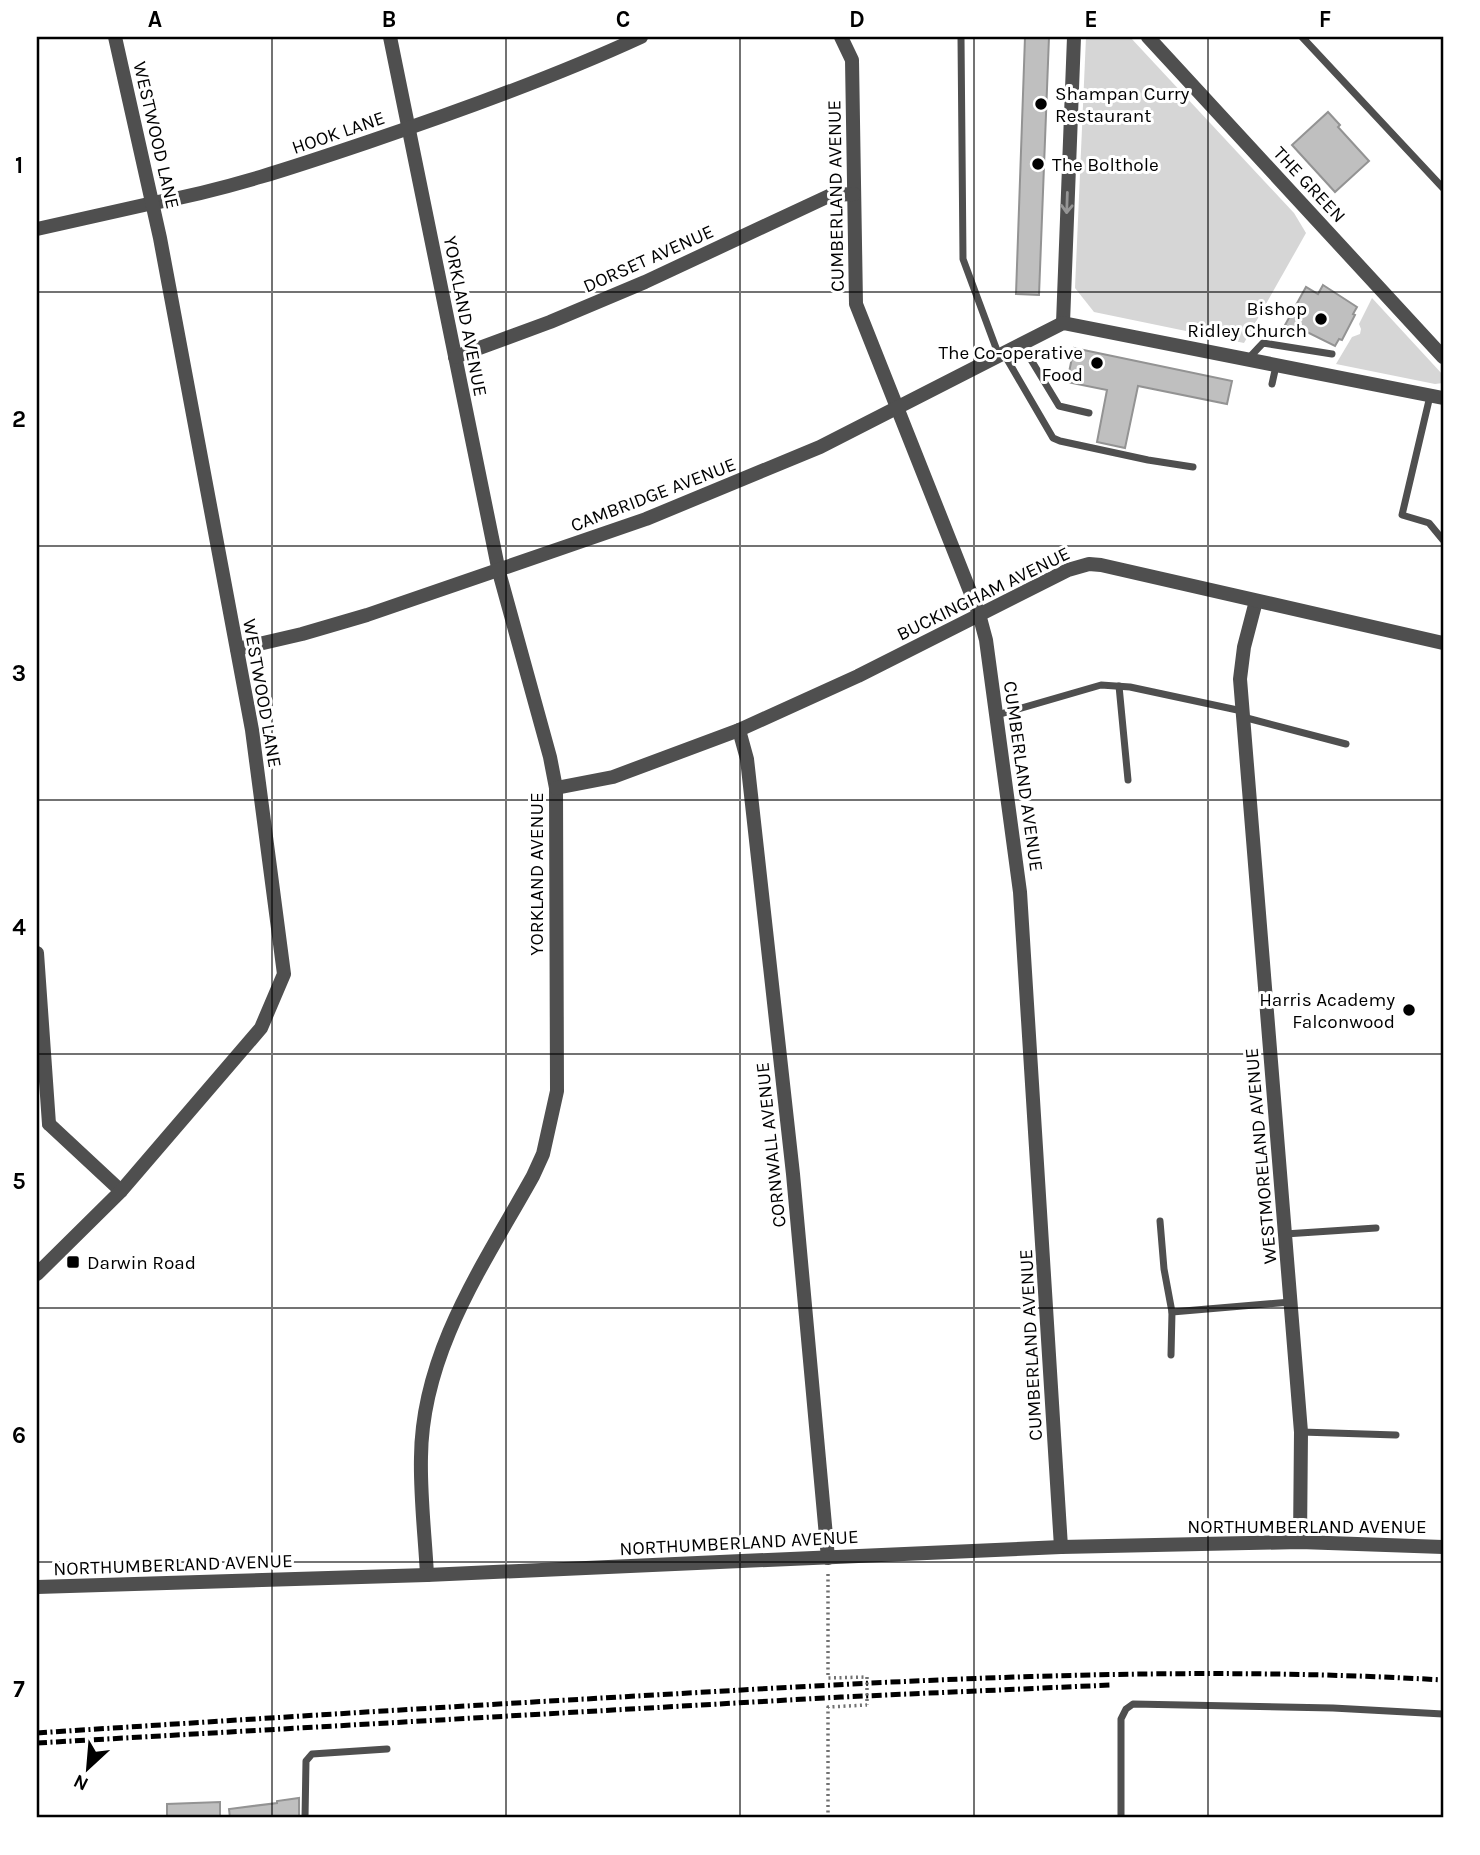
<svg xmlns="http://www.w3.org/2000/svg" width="1480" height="1855" viewBox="0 0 1480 1855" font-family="Karla,sans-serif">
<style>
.green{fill:#d6d6d6}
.building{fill:#bfbfbf;stroke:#939393;stroke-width:2}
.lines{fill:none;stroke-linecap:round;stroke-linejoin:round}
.path{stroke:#717171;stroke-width:3.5;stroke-dasharray:2 3.5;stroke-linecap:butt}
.service{stroke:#4f4f4f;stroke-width:7}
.minor{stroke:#4f4f4f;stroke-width:14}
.tertiary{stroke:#4f4f4f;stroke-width:14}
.rail{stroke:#000;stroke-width:5;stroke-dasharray:10 3.5 2 3.5;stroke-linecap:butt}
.path-bridge{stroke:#717171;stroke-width:3.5;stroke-dasharray:2 3.5;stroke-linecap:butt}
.oneway{stroke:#959595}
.grid{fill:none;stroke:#000;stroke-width:2;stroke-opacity:0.55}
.poi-dot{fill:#000;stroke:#fff;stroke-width:2.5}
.labels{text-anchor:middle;stroke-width:6;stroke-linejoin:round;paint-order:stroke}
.poi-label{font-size:19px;fill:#000;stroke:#fff;text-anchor:start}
.street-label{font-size:19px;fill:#000;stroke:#fff}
.neatline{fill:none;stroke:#000;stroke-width:2.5}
.grid-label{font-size:23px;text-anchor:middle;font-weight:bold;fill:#000}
</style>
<rect width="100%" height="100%" fill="#fff"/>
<!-- green -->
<g class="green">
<path d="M1086,37H1130L1294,213L1306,233L1244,343L1094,312L1075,288Z"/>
<path d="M1372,298L1443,375V383L1435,384L1336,364L1352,337L1360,334L1361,329L1359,324Z"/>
</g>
<!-- building -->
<g class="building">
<path d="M1025,37H1049L1039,295L1016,294Z"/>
<path d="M1328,112L1340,125L1338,127L1369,161L1335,192L1292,145Z"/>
<path d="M1323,285L1357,307L1353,314L1355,315L1342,340L1339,339L1335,346L1301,329L1299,332L1285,325L1306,287L1318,294Z"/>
<path d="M1074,348L1232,381L1227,404L1138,386L1125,448L1097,442L1107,390L1067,382Z"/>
<path d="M299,1798V1818H230L229,1809L277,1803V1801Z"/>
<path d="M220,1802V1818H167V1804Z"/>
</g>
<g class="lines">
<!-- path -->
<g class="path">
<path d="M828,1574V1678L867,1677"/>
<path d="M828,1818V1707L867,1705"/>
</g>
<!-- service -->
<g class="service">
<path d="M961,37L963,259L999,356"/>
<path d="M1302,37L1443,188"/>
<path d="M1022,345L1059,406L1089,413"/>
<path d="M1004,354L1053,438L1060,441L1148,460L1193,467"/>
<path d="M1247,360L1263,343L1332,354"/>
<path d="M1272,384L1276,366"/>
<path d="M1430,396L1402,515L1429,523L1443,540"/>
<path d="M1119,686L1128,780"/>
<path d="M997,715L1101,685L1130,687L1242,711"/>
<path d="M1243,717L1346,744"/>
<path d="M1160,1221L1164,1269L1172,1312"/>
<path d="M1285,1234L1376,1228"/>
<path d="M1171,1355L1172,1312L1291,1302"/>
<path d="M1301,1432L1396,1435"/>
<path d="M305,1818L306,1761L312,1754L387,1749"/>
<path d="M1121,1818V1719L1126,1709L1133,1704L1333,1708L1443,1714"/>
</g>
<!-- minor -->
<g class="minor">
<path d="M390,37L499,572L550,757L556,788L557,1091L543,1154L533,1176C484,1264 422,1352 421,1457C420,1496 425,1536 427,1575"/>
<path d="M841,37L852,60L856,304L979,614L986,640L1020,892L1061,1547"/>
<path d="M1148,37L1443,357"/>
<path d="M153,203C226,190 297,166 368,142C460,111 552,78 641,37"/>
<path d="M1063,323L1074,37"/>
<path d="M455,357L550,322L645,282L831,195L854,194"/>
<path d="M1256,601L1244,647L1240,679L1301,1432L1300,1542"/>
<path d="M237,649L302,634L367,615L646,519L820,447L1063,323L1443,398"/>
<path d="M739,730L747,759L793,1174L828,1558"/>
<path d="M556,788L613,777L739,730L858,676L1068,570L1089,564L1101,565L1443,643"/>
<path d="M37,953L49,1124"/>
<path d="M49,1124L121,1191"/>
</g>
<!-- tertiary -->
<g class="tertiary">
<path d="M37,229L153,203"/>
<path d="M37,1274L121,1191L261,1028L284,974L252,730L160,238L115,37"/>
<path d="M37,1587L427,1575L1061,1547L1300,1542L1443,1547"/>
</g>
<!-- rail -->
<g class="rail">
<path d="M37,1733C249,1719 461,1706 672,1694C928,1679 1187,1665 1443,1680"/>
<path d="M37,1743L841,1697L1111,1685"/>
</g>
<!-- path-bridge -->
<path class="path-bridge" d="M867,1677V1705"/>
</g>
<!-- one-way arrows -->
<defs><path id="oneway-shaft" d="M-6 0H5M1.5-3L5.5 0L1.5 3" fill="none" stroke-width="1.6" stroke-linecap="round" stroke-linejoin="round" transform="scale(1.75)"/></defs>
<use class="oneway" href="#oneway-shaft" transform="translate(1067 203) rotate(92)"/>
<!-- grid -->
<path class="grid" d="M272,37V1818M506,37V1818M740,37V1818M974,37V1818M1208,37V1818M37,292H1443M37,546H1443M37,800H1443M37,1054H1443M37,1308H1443M37,1562H1443"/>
<!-- markers -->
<g class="poi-dot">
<circle cx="1041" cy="104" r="7"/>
<circle cx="1038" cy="164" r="7"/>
<circle cx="1321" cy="319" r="7"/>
<circle cx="1097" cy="363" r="7"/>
<circle cx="1409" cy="1010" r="7"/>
<rect x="66" y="1255" width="14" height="14" rx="3.5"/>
</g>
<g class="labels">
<!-- poi labels -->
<g class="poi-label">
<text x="1055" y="100">Shampan Curry<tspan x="1055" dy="22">Restaurant</tspan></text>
<text x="1052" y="171">The Bolthole</text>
<text x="1307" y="315" text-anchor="end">Bishop<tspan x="1307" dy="22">Ridley Church</tspan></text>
<text x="1083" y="359" text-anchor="end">The Co-operative<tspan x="1083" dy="22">Food</tspan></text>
<text x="1395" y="1006" text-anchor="end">Harris Academy<tspan x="1395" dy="22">Falconwood</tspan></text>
<text x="87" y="1269">Darwin Road</text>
</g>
<!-- street labels -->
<g class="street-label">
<text transform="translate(338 132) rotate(-19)" y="7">HOOK LANE</text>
<text transform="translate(157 135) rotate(77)" y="7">WESTWOOD LANE</text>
<text transform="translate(1310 184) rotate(47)" y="7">THE GREEN</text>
<text transform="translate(835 196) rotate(-91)" y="7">CUMBERLAND AVENUE</text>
<text transform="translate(648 258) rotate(-24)" y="7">DORSET AVENUE</text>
<text transform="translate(466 316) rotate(79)" y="7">YORKLAND AVENUE</text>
<text transform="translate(653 494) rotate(-21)" y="7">CAMBRIDGE AVENUE</text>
<text transform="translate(983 593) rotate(-26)" y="7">BUCKINGHAM AVENUE</text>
<text transform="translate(263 693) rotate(80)" y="7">WESTWOOD LANE</text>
<text transform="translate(1024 776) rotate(82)" y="7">CUMBERLAND AVENUE</text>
<text transform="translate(536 874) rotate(-90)" y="7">YORKLAND AVENUE</text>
<text transform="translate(770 1145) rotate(-96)" y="7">CORNWALL AVENUE</text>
<text transform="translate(1260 1156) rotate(-95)" y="7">WESTMORELAND AVENUE</text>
<text transform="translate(1030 1345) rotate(-93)" y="7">CUMBERLAND AVENUE</text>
<text x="1307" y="1533">NORTHUMBERLAND AVENUE</text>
<text transform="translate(739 1542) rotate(-3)" y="7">NORTHUMBERLAND AVENUE</text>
<text transform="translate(173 1564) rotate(-2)" y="7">NORTHUMBERLAND AVENUE</text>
</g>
</g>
<!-- border -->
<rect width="1480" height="1855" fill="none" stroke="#ffffff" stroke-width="77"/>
<!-- north arrow -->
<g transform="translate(88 1768) rotate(206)" stroke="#ffffff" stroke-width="5" paint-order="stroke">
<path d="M0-5L12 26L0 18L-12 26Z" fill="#000000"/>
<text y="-10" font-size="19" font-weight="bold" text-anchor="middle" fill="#000000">N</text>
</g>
<rect x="38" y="38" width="1404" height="1778" class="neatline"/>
<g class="grid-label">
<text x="155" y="27">A</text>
<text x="389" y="27">B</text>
<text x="623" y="27">C</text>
<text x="857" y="27">D</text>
<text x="1091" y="27">E</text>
<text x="1325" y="27">F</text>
<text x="19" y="173">1</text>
<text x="19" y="427">2</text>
<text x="19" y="681">3</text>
<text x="19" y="935">4</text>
<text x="19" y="1189">5</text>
<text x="19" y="1443">6</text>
<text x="19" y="1697">7</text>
</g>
</svg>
